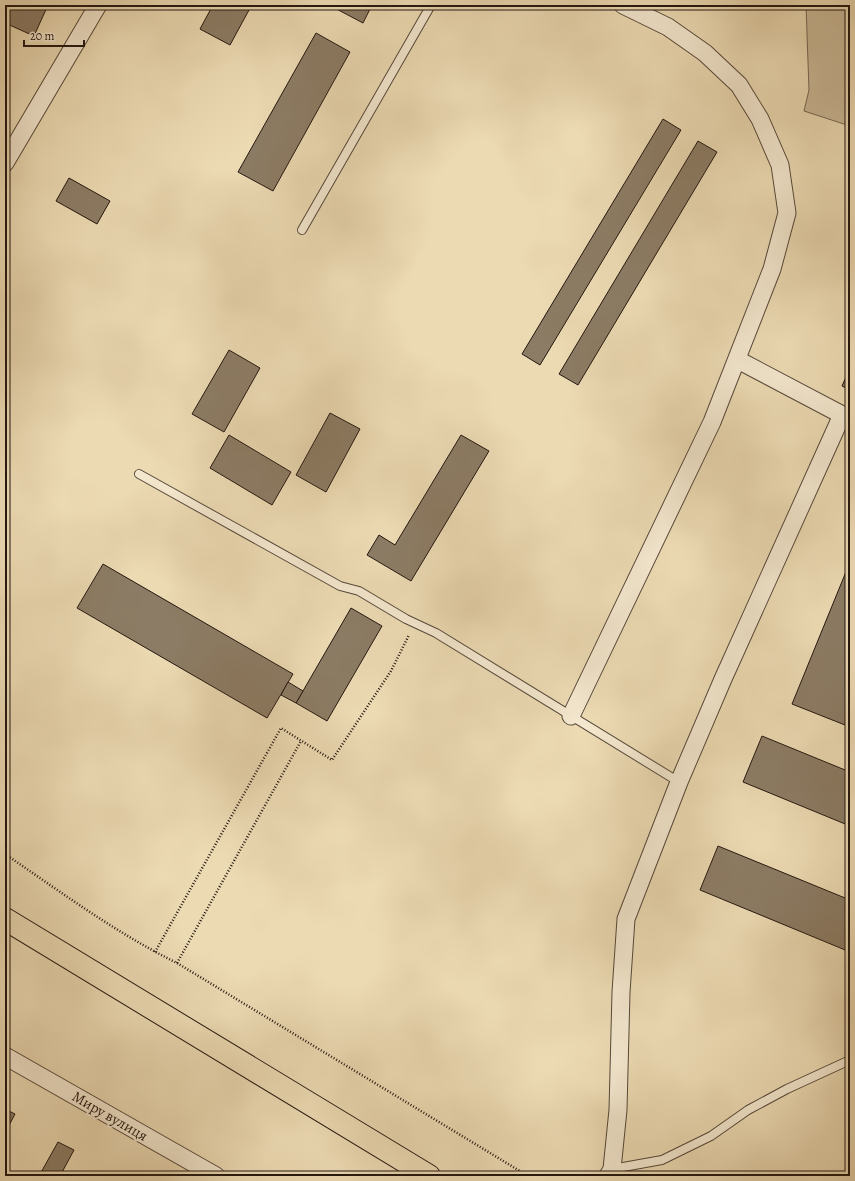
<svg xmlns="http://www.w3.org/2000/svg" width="855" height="1181" viewBox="0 0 855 1181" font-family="Alegreya,serif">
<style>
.green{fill:#cab997;stroke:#766854}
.building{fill:#8c7c65;stroke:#231710}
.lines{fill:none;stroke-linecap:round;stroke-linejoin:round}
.lane-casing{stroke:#554839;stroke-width:10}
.street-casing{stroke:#554839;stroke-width:19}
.primary-casing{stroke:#231710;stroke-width:24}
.path{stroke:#231710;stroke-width:2.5;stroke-dasharray:1 2;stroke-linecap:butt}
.lane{stroke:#f3e7ce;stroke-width:8}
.street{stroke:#f3e7ce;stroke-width:17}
.primary{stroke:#ecdab3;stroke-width:22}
.labels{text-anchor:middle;stroke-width:4;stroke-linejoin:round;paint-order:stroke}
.street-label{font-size:15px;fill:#231710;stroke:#f3e7ce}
</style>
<rect width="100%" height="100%" fill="#ecdab3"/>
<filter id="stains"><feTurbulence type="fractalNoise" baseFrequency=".005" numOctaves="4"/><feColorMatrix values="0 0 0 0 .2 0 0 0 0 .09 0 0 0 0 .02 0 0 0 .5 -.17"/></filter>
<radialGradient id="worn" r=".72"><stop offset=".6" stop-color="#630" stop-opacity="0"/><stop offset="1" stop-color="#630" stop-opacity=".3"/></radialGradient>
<!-- green -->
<path class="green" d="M806,5H850V126L804,111L809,90Z"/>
<!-- building -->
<g class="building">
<path d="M5,5H48L34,36L5,23Z"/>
<path d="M213,5H239L249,10L230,45L200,29Z"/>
<path d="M329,5H372L363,23Z"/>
<path d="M316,33L350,52L273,191L238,172Z"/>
<path d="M663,119L681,130L540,365L522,354Z"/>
<path d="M698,141L717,152L578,385L559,374Z"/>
<path d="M69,178L110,201L97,224L56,201Z"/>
<path d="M229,350L260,368L224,432L192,414Z"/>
<path d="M850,368V390L842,386Z"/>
<path d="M330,413L360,429L326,492L296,475Z"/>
<path d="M229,435L291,472L272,505L210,468Z"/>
<path d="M461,435L489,451L411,581L367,555L379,535L395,545Z"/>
<path d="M850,562V727L792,704Z"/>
<path d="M103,564L293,674L267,718L77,608Z"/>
<path d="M351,608L382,626L327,721L296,703Z"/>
<path d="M288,682L303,691L296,703L281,695Z"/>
<path d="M762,736L850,772V826L743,782Z"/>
<path d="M718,846L850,900V952L700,890Z"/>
<path d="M5,1109L15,1114L5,1133Z"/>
<path d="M58,1142L74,1150L60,1176H39Z"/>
</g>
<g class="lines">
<defs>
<g id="lane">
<path d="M302,230L431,5"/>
<path d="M139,474L340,586L359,591L406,619L436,633L679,782"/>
<path d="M612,1169L662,1160L711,1136L748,1110L787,1089L850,1060"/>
</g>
<g id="street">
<path d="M5,163L98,5"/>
<path d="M738,360L850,419"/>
<path d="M571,716L712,422L772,269L787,213L780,165L760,119L739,85L705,53L668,27L623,5"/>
<path d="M5,1056L216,1176"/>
<path d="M608,1176L612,1169L618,1110L621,992L626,919L679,782L723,679L842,415"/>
</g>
<path id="primary" d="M5,919L429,1176"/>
</defs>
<!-- lane casing -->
<use href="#lane" class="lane-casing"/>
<!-- street casing -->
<use href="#street" class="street-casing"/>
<!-- primary casing -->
<use href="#primary" class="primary-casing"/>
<!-- path -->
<g class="path">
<path d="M5,854C61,892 116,933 177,963L528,1176"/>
<path d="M155,952L281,728L332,760L391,671L409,635"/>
<path d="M177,963L301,741"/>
</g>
<!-- lane -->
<use href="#lane" class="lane"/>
<!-- street -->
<use href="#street" class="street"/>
<!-- primary -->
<use href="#primary" class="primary"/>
</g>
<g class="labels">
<!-- street labels -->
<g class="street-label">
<text transform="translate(110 1116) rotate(30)" y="5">Миру вулиця</text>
</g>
</g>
<!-- margin -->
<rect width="855" height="1181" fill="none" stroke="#ecdab3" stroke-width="20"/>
<rect x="6" y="6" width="843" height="1169" fill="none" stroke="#231710" stroke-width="2"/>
<rect x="10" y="10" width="835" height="1161" fill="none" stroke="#231710"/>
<!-- scale -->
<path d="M24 40v6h60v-6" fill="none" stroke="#231710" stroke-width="2"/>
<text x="30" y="40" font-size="12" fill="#231710" stroke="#f3e7ce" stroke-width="3" paint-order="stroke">20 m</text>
<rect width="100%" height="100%" filter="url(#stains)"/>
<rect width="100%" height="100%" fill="url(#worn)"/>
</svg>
